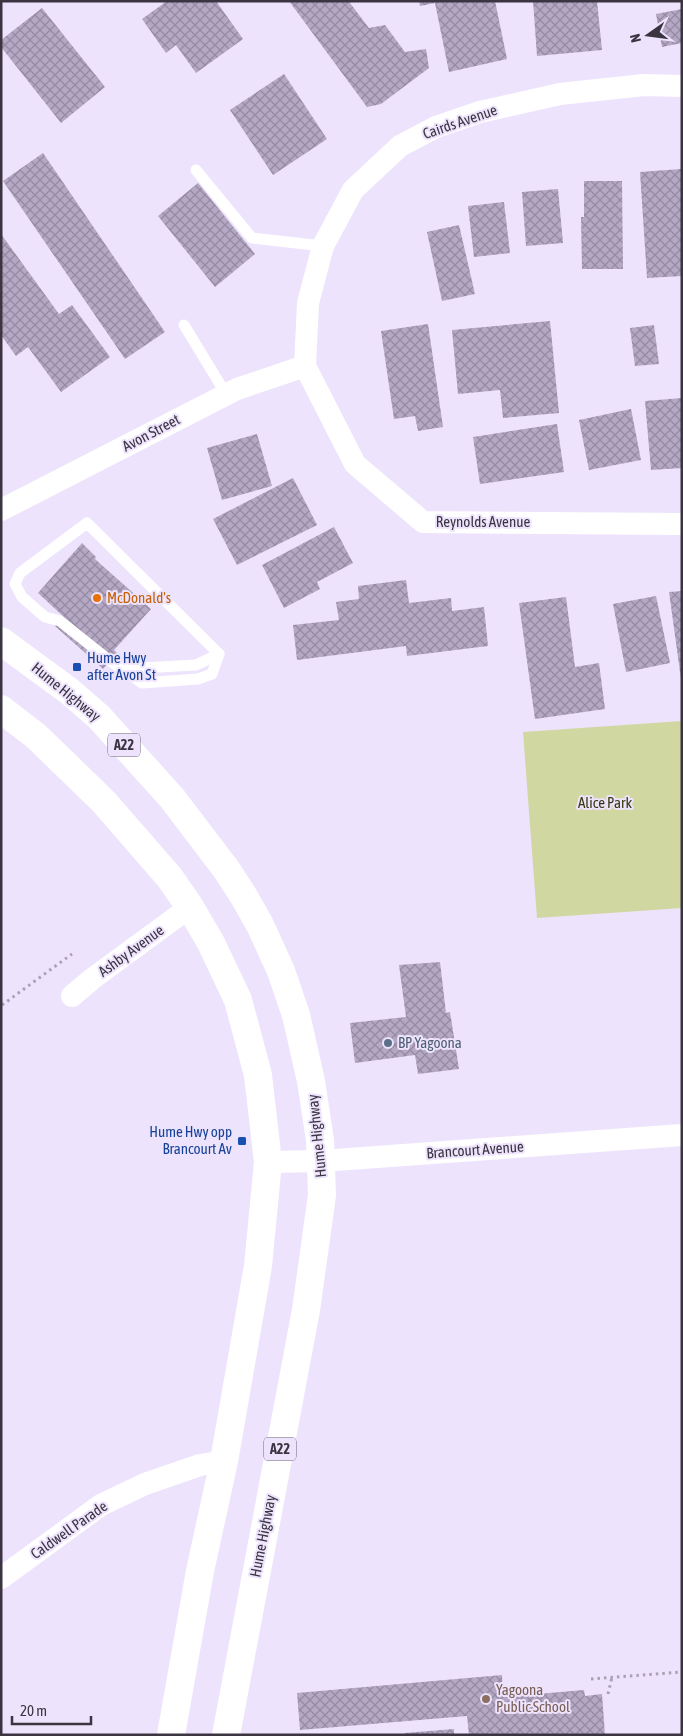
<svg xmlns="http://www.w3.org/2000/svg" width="683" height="1736" viewBox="0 0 683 1736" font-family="'Asap Condensed',sans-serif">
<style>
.park{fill:#d0d7a1}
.building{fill:url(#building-cross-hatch)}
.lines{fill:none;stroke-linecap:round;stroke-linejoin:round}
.path{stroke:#aaa1b5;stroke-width:3;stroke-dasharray:2.5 4;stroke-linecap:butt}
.service{stroke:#fff;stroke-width:11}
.minor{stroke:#fff;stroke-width:22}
.trunk{stroke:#fff;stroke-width:28}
.food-dot{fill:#e8710a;stroke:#eee3fc;stroke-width:2}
.transit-dot{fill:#1a4fb4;stroke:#eee3fc;stroke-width:2}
.service-dot{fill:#5c6f8a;stroke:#eee3fc;stroke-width:2}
.education-dot{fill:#8d6e63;stroke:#eee3fc;stroke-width:2}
.labels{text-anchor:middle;stroke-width:4;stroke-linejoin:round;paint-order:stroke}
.shield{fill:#eee3fc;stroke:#706979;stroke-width:1}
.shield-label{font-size:14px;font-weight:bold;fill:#3a3541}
.street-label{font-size:15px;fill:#3a3541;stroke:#eee3fc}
.food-label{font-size:15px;fill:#c56008;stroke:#eee3fc;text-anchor:start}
.transit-label{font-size:15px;fill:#164399;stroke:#eee3fc;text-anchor:start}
.park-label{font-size:15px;fill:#353911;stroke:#eee3fc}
.service-label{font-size:15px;fill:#4e5e75;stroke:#eee3fc;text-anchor:start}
.education-label{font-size:15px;fill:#785e54;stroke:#eee3fc;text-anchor:start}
</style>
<defs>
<pattern id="building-cross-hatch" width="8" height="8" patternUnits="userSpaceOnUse" patternTransform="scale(1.25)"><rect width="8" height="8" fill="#b5a8c5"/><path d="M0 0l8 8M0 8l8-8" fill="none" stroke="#948aa2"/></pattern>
</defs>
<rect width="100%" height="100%" fill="#eee3fc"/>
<!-- park -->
<path class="park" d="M682,721V908L537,918L523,732Z"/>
<!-- building -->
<g class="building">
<path d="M167,1H216L243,39L196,73L176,45L166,53L142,19Z"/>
<path d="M289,1H353L350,3L369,28L385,25L405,52L426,49L429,68L381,104L367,107Z"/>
<path d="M419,1H495L507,59L449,72L435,3L420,6Z"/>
<path d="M533,1H597L602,50L537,56Z"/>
<path d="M42,8L105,87L61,123L1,47V40Z"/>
<path d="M682,9V43L662,47L656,14Z"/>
<path d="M284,74L327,139L273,175L230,110Z"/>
<path d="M43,153L165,332L125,359L3,181Z"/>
<path d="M681,169L682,276L647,278L640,172Z"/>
<path d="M584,181H622L623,269H582L581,217H584Z"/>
<path d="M198,183L255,254L215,287L158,216Z"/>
<path d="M558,189L563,243L526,246L522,192Z"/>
<path d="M504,202L510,253L474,257L468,206Z"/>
<path d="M459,225L475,294L442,301L427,232Z"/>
<path d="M1,234L59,314L72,305L110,357L61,392L28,347L16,356L1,335Z"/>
<path d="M550,321L559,413L503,418L500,390L458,394L452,330Z"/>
<path d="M428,324L443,427L418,431L415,416L394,419L381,331Z"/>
<path d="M654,325L659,364L635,366L630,328Z"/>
<path d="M682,398V468L651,470L645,401Z"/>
<path d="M631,409L641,460L589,470L579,420Z"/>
<path d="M557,424L564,472L480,484L473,437Z"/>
<path d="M257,434L272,486L222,500L207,448Z"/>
<path d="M293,478L317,525L237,565L213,519Z"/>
<path d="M334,527L353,563L317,582L320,589L284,608L262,565Z"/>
<path d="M82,543L96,557L95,559L151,609L114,650L117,653L103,669L55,626L64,617L38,593Z"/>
<path d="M406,580L409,603L451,598L452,611L484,607L488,646L407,656L406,646L297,660L293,625L339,620L336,602L359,599L358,586Z"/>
<path d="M682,591V678L681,679L669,592Z"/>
<path d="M656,596L670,663L626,672L613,604Z"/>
<path d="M566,597L575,667L599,663L605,709L535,719L519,603Z"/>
<path d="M440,962L446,1013L450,1012L459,1069L418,1074L415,1055L355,1063L350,1023L406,1017L399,965Z"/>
<path d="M502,1675L503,1697L584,1690L585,1696L602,1694L605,1735H469L467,1716L300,1730L297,1693Z"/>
<path d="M454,1729V1735H405V1733Z"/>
</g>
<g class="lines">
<!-- path -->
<g class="path">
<path d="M2,1005L72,954"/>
<path d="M591,1679L682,1672"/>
<path d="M608,1694L612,1677"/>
</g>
<!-- service -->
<g class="service">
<path d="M196,170L252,238L323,246"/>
<path d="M184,325L226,394"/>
<path d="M87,523L219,654L212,674L198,679L142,683L110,661L60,621L45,617L22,597L15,584L20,573Z"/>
<path d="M122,669L196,665L219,654"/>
</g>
<!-- minor -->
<g class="minor">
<path d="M305,366L308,303L323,246L353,190L400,146L436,127L480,112L560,94L644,85L682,86"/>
<path d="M305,366L355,464L423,522L682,524"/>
<path d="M1,510L237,389L305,366"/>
<path d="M72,996L92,979L190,907"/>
<path d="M268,1162L321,1161L682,1135"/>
<path d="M1,1578L101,1505L145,1484L200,1465L224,1461"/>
</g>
<!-- trunk -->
<g class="trunk">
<path d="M1,641L69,691L99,717L172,798L226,869L243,895L260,925L281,971L296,1015L311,1081L320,1140L322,1195L306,1310L226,1735"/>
<path d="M1,709L36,736L104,802L170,878L190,907L211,943L238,1000L258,1075L268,1162L258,1266L224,1461L200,1571L171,1735"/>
</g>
</g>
<!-- markers -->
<circle class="food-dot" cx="97" cy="598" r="5"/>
<g class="transit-dot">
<rect x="72" y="662" width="10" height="10" rx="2.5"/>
<rect x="237" y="1136" width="10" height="10" rx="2.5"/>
</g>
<circle class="service-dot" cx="388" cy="1043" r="5"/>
<circle class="education-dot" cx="486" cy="1699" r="5"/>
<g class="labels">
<!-- shield labels -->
<g class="shield">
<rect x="108" y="733.5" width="32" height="23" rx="4"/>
<rect x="264" y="1437.5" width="32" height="23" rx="4"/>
</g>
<g class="shield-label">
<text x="124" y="750">A22</text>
<text x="280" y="1454">A22</text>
</g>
<!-- street labels -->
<g class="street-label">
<text transform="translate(460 122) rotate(-19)" y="5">Cairds Avenue</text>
<text transform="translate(151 433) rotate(-28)" y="5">Avon Street</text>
<text x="483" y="527">Reynolds Avenue</text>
<text transform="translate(66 692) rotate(39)" y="5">Hume Highway</text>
<text transform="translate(131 951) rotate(-36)" y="5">Ashby Avenue</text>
<text transform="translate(317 1136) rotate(-96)" y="5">Hume Highway</text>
<text transform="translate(475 1150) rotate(-4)" y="5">Brancourt Avenue</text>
<text transform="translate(69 1530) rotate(-35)" y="5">Caldwell Parade</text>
<text transform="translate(263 1536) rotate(-79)" y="5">Hume Highway</text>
</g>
<!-- food labels -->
<g class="food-label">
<text x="107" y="603">McDonald's</text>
</g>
<!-- transit labels -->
<g class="transit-label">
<text x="87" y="663">Hume Hwy<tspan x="87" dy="17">after Avon St</tspan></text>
<text x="232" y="1137" text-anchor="end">Hume Hwy opp<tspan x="232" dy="17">Brancourt Av</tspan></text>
</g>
<!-- park labels -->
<g class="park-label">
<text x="605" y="808">Alice Park</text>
</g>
<!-- service labels -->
<g class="service-label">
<text x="398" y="1048">BP Yagoona</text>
</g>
<!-- education labels -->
<g class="education-label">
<text x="496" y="1695">Yagoona<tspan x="496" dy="17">Public School</tspan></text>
</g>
</g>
<!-- border -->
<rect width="683" height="1736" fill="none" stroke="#3a3541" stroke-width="5"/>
<!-- north arrow -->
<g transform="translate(648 35) rotate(256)" stroke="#eee3fc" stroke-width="4" paint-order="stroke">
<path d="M0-4L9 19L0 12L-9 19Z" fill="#3a3541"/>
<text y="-8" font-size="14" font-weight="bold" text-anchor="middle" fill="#3a3541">N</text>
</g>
<!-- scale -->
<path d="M12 1716v8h79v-8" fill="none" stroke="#3a3541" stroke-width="2.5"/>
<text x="20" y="1716" font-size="15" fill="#3a3541" stroke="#eee3fc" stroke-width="4" paint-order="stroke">20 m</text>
</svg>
